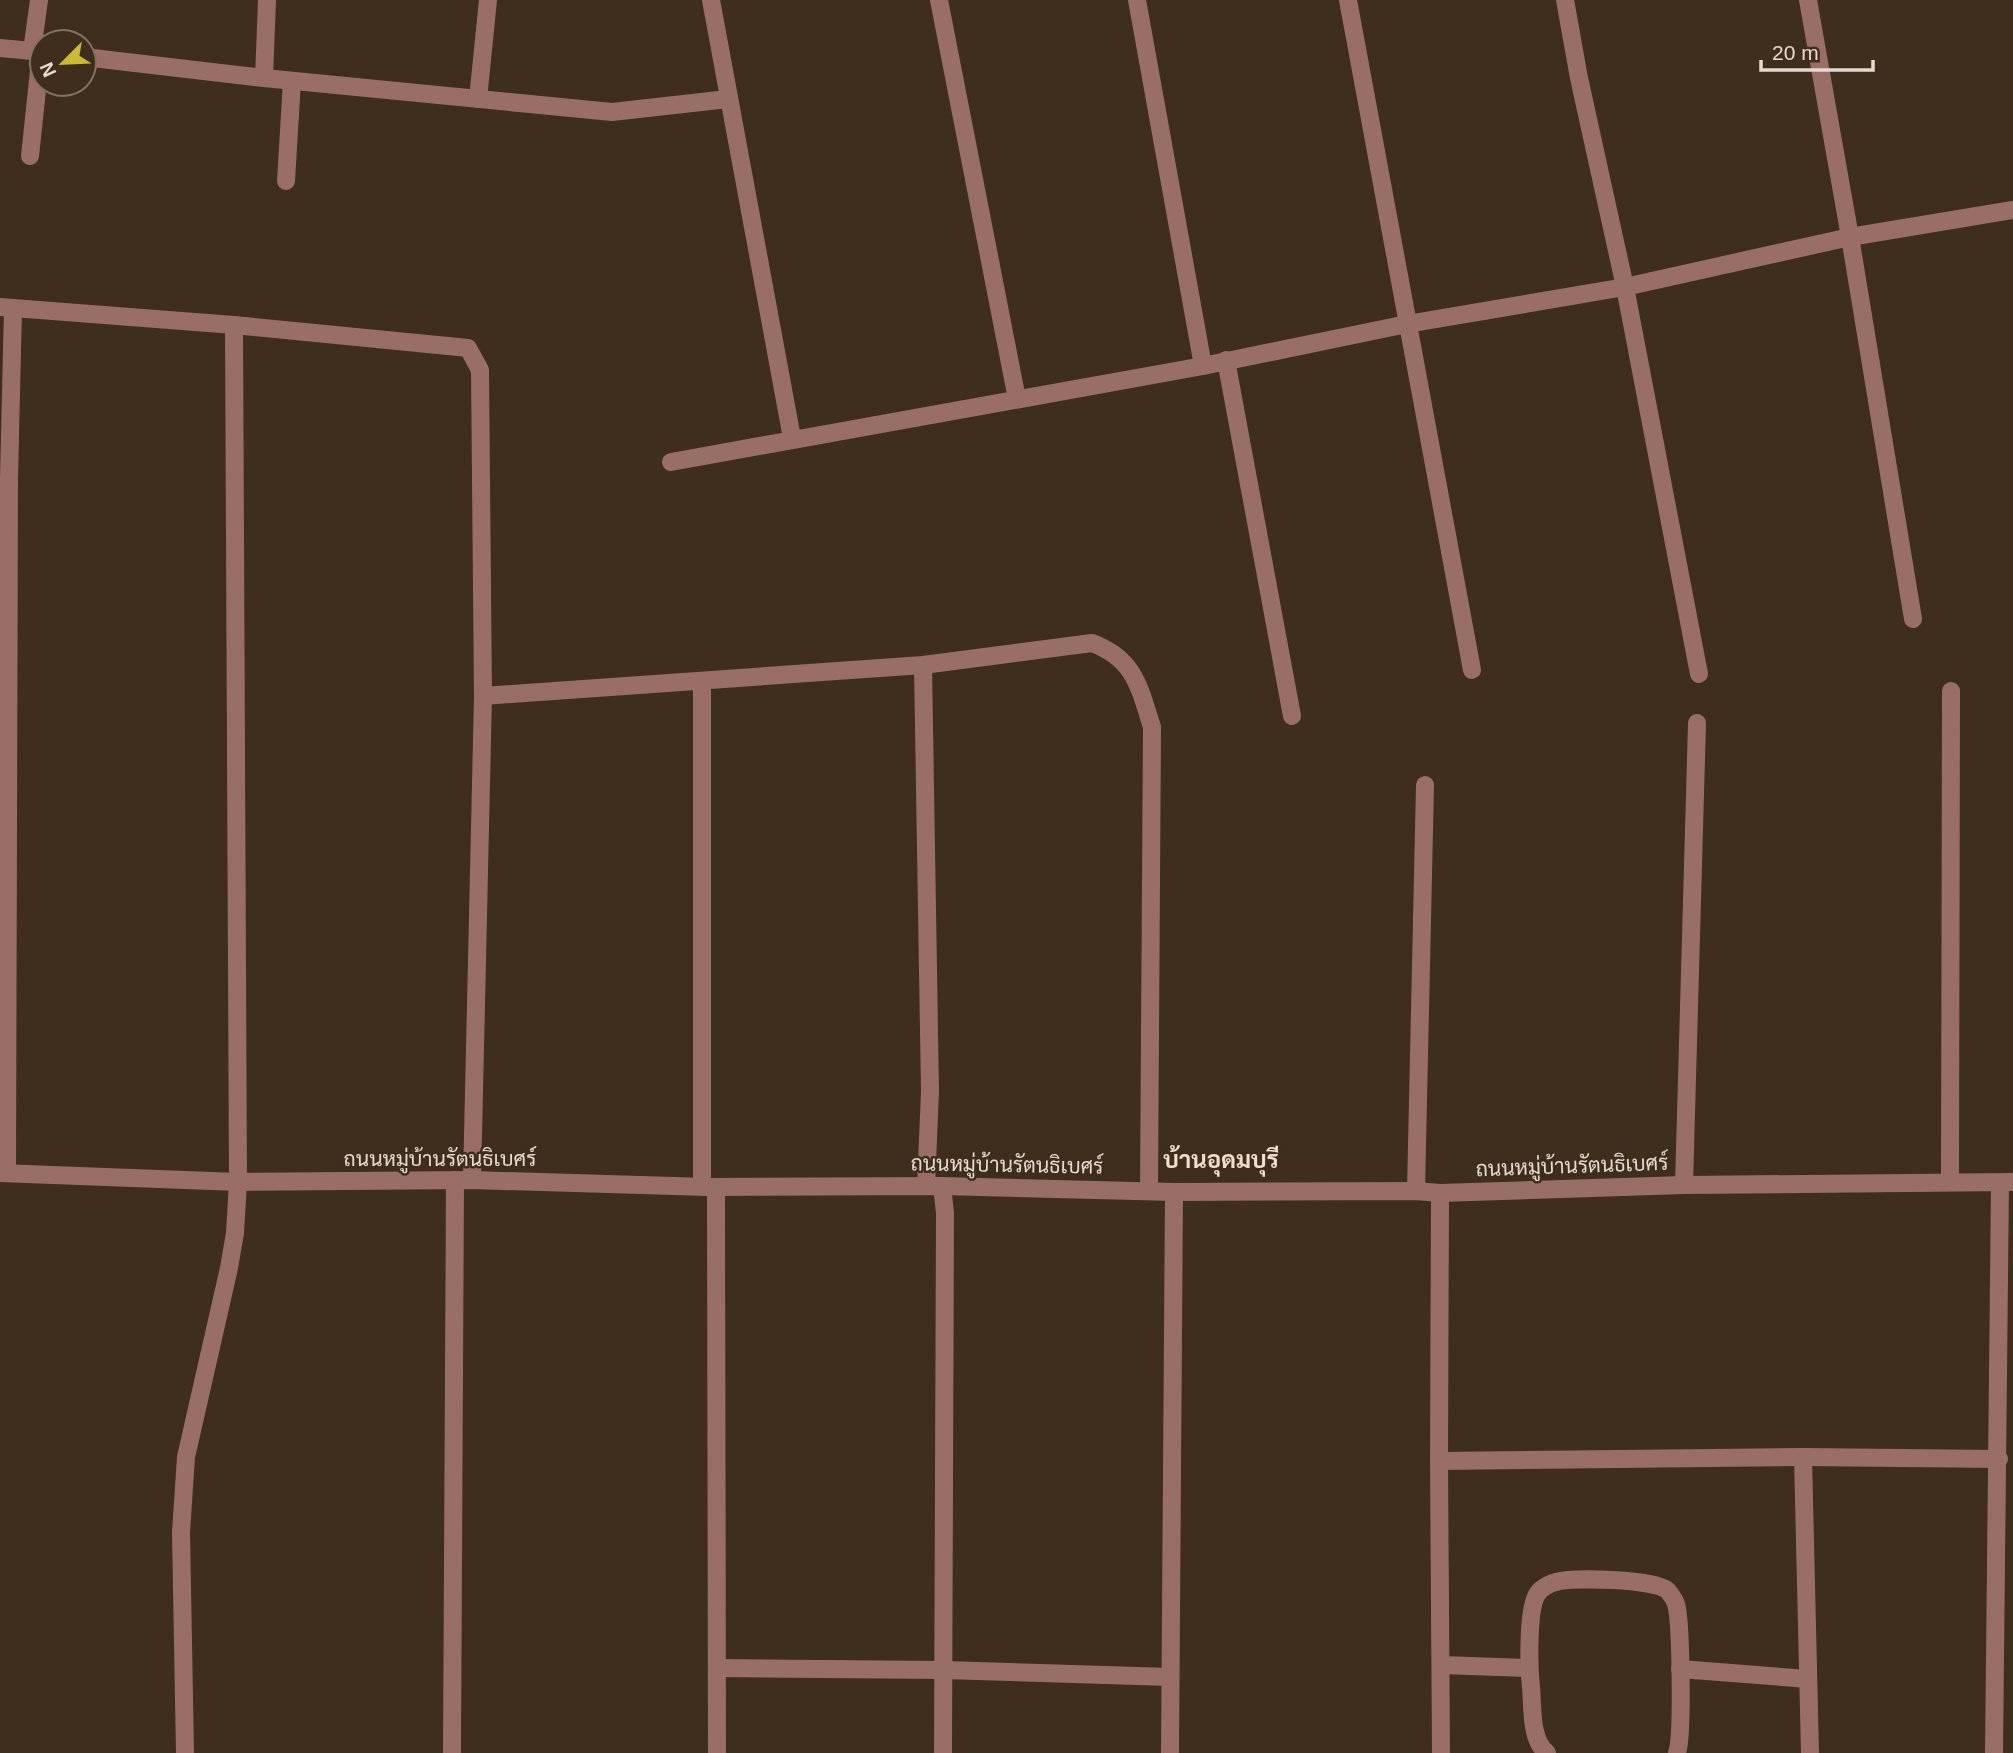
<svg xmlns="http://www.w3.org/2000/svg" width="2013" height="1753" viewBox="0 0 2013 1753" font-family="Helvetica,Sarabun,sans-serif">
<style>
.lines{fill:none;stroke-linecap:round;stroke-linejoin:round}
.minor{stroke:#996e67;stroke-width:18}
.labels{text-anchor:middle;stroke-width:5;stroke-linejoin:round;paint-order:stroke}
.street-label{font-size:21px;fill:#e5d9d0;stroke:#3f2d1e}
.quarter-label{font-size:24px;font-weight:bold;fill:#f3dcc9;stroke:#3f2d1e}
</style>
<rect width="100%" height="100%" fill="#3f2d1e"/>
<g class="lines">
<!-- minor -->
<g class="minor">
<path d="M711,0L792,438"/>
<path d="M939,0L1017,399"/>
<path d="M1137,0L1203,366"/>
<path d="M1348,0L1472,670"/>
<path d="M1565,0L1579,78L1625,287L1699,674"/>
<path d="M1808,0L1850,237L1913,619"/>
<path d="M0,48L42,52"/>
<path d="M32,51L39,0"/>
<path d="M84,57L264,78L612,112L728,99"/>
<path d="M264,78L267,0"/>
<path d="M478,99L488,0"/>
<path d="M30,156L41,52"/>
<path d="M286,181L292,81"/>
<path d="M0,307L234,325L448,346L468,348L480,370L483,696L472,1180"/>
<path d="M1226,360L1292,716"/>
<path d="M671,462L1203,366L1407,324L1625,287L1850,237L2013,210"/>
<path d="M923,665L930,1092L926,1186"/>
<path d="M483,696L923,665L1092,643C1135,659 1139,687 1152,727L1149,1190"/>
<path d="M7,1172L9,478L13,308"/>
<path d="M0,1173L238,1182L472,1180L707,1187L942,1186L1174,1192L1416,1191L1440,1193L1684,1185L2013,1182"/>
<path d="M1950,1182L1951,691"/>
<path d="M1684,1185L1697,723"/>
<path d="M702,1186V681"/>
<path d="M942,1186L945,1213L943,1753"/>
<path d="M716,1187L717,1753"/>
<path d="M1416,1191L1425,785"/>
<path d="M1440,1193L1439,1461L1441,1753"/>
<path d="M1803,1457L1810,1753"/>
<path d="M1439,1461L1803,1457L1999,1459"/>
<path d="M1442,1665L1529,1668"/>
<path d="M717,1668L944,1670L1170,1677"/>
<path d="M1680,1669L1808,1679"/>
<path d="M185,1753L181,1532L186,1457L229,1268L235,1233L238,1182L234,325"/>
<path d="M452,1753L455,1180"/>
<path d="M1170,1753L1174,1192"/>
<path d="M1547,1753C1530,1740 1533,1707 1531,1687C1529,1668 1527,1607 1538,1593C1541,1588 1551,1583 1556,1582C1574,1577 1653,1579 1667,1590C1670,1593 1675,1600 1676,1604C1681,1620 1683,1737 1677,1753"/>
<path d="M1994,1753L2000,1183"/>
</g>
</g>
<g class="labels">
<!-- street labels -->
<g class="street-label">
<text x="440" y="1166">ถนนหมู่บ้านรัตนธิเบศร์</text>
<text transform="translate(1007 1165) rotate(1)" y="7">ถนนหมู่บ้านรัตนธิเบศร์</text>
<text transform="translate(1572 1166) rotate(-2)" y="7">ถนนหมู่บ้านรัตนธิเบศร์</text>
</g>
<!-- quarter labels -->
<g class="quarter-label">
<text x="1221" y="1168">บ้านอุดมบุรี</text>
</g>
</g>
<!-- north arrow -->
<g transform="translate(63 63) rotate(246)"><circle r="33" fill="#3f2d1e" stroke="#817265" stroke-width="2"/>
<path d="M0-5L12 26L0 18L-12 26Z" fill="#cdb938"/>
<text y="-10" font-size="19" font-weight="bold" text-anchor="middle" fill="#e5d9d0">N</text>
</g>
<!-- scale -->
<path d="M1761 60v10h112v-10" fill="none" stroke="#e5d9d0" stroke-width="3.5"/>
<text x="1772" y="60" font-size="21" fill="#e5d9d0" stroke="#3f2d1e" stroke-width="5" paint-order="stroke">20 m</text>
</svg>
